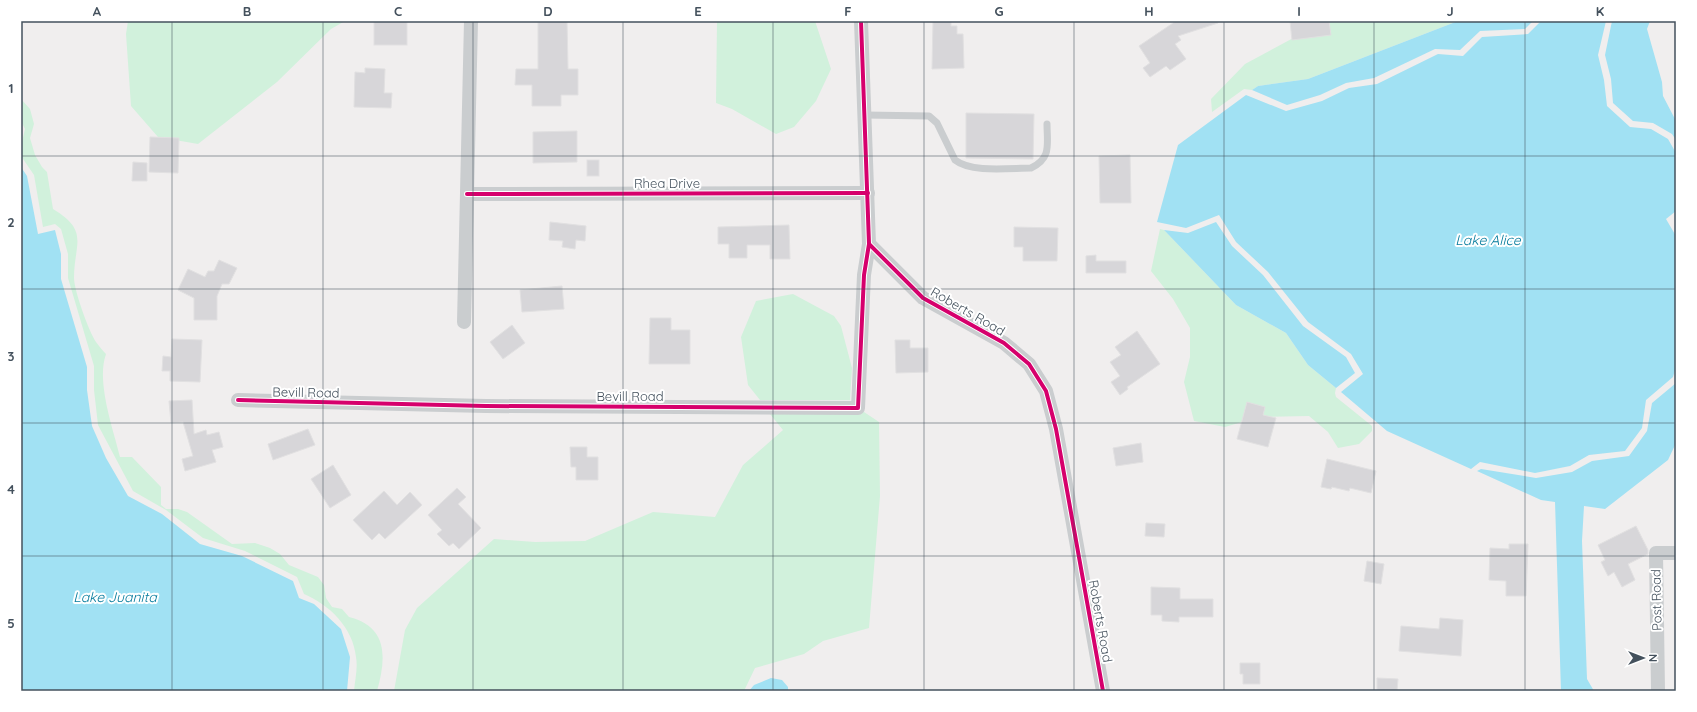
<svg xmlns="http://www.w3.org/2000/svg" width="1697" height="712" viewBox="0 0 1697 712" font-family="Quicksand,sans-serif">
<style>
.green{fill:#d1f1dc}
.water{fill:#a1e1f3}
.building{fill:#d7d6d9;stroke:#e1e0e1}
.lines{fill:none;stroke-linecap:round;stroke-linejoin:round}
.lane{stroke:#cacdcf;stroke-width:7}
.street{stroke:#cacdcf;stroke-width:14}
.cycleway-casing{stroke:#fff;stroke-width:6}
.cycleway{stroke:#d6006c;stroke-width:4}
.grid{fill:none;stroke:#44515d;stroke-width:1;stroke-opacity:0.55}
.labels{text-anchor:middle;stroke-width:4;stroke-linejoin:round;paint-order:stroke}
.street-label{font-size:13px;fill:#44515d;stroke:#fff}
.water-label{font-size:14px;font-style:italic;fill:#037a9c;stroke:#fff}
.neatline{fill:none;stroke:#44515d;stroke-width:1.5}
.grid-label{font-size:13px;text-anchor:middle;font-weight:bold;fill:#44515d}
</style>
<rect width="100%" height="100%" fill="#f0eeee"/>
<!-- green -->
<g class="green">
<path d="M128,21H345L331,29L277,82L198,144L158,137L131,106L126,34Z"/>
<path d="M717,21H815L831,69L816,101L794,127L776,134L732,109L716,103Z"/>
<path d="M1325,21H1458L1308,79L1258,86L1252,90L1244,89L1212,112L1211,99L1245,64Z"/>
<path d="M21,99L30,109L34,124L30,138L35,155L42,167L47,172L53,209C90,231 74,244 74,278C74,290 89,332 96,342C99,346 102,350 106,354C96,382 113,428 120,457H132L161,487V505L166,509H178L187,512L232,544L255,543L270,548L280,554L289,565L318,577L324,585L326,598L332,607L342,609L349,617C389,627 386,659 377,691H354C355,680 358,668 356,657C353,628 330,605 304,594L297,577L245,551L203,538L166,510L133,491L98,425L94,390V366L68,278V254L61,229L55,224L43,227L34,175L21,156V146L25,129L21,121Z"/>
<path d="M1160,229L1164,230L1236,305L1286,333L1308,365L1336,388L1335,393L1336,397L1372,426V431L1359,444L1338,448L1328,432L1309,416L1259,417L1225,427L1194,421L1184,382L1190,357V328L1173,299L1151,271Z"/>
<path d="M793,294L834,316L841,326L852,368L850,400H760L748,385L741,337L756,301Z"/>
<path d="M863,410L864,412L879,422L880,496L869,628L823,641L804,654L755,668L744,691H394L405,630L417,608L494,539L535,542L585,541L653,512L715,517L743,465L783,430L770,414Z"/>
</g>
<!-- water -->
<g class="water">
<path d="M1458,21H1533L1525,29L1480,31L1460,50L1435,49L1374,78L1346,83L1320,95L1287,105L1252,90L1258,86L1308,79Z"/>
<path d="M1541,21H1606L1598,55L1604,80L1607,106L1630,127L1651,129L1668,139L1676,153V211L1666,219L1676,236V367L1673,377L1646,400L1642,428L1625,451L1589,455L1570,466L1535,473L1480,462L1471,469L1387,431L1341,392L1363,374L1351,354L1308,322L1268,272L1236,242L1219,215L1186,228L1157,222L1178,145L1246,95L1286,111L1322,101L1349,88L1377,84L1438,54L1463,56L1482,37L1528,34Z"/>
<path d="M1612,21H1650L1647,29L1662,82L1663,96L1676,121V140L1672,134L1653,123L1633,121L1613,103L1611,79L1605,55Z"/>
<path d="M21,167L27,176L38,234L55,230L61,254V279L87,367V390L92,426L106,458L128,496L162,514L200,544L242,556L293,581L299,598L314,604L341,629L350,657L347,691H21Z"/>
<path d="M1216,222L1232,246L1263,275L1303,326L1346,357L1355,373L1336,388L1308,365L1286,333L1236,305L1164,230L1188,233Z"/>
<path d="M1676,383V443L1668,460L1605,509L1584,506L1582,541L1587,679L1594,691H1561L1555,502L1541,500L1477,471L1481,469L1536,478L1572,472L1592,461L1629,456L1647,431L1652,403Z"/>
<path d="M771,678L782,680L788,687V691H749L754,685Z"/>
</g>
<!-- building -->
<g class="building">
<rect x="374" y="21" width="33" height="24"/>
<path d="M538,21H567L568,69H578V95H561V106H532V85H515L516,69H538Z"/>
<path d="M933,21H951V26H957V34H963L964,68L932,69Z"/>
<path d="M1176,21H1218V23L1178,36L1181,40L1175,44L1186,59L1170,70L1166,66L1150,77L1143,68L1150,63L1139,46Z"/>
<path d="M1290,21H1329L1331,35L1292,40Z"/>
<path d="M365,68L385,69L384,93H392L391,108L354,107L355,72L365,73Z"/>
<path d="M966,113L1034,114L1033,159L966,158Z"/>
<path d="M577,131V162L533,163V132Z"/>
<path d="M150,137L179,138L178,173L149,172Z"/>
<path d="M1130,155L1131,203H1100L1099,156Z"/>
<rect x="587" y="160" width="12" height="16"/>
<path d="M133,162L147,163V181H132Z"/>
<path d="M550,222L586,226L585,241L576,240L575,249L562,247L563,241L549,240Z"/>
<path d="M789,225L790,259H770V245H747V258H729V244H718V227Z"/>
<path d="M1014,227L1058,228L1057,261H1023V247H1014Z"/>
<path d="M1096,255V261H1126V273H1086V256Z"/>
<path d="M219,260L237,268L229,284H222L217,296V320H194V298L178,290L188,269L205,277L208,271H214Z"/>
<path d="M562,286L564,309L522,312L520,290Z"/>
<path d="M650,318H671V330H690V364H649Z"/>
<path d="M512,325L525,343L503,359L490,342Z"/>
<path d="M1137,331L1160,364L1127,387L1128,389L1120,395L1111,382L1120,376L1110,362L1121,355L1115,347Z"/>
<path d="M172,339L202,340L200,382L170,381V371H162L163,356L171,357Z"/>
<path d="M895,340H910V348H928V372L896,373Z"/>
<path d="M192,400L194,434L206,430L207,435L219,432L223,447L212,450L216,462L185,471L182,459L193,456L183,422L171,423L169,401Z"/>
<path d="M1247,402L1265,407L1263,415L1276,418L1268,447L1237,439Z"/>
<path d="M308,429L315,445L273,460L268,444Z"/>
<path d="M1141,443L1143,462L1116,466L1113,448Z"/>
<path d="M570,447H587V457H598V480H576V467H571Z"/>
<path d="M1327,459L1376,471L1371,493L1350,488L1349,491L1332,487L1331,489L1321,487Z"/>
<path d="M333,465L351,495L330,508L311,479Z"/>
<path d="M457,488L466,497L458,504L481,528L459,549L453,543L449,546L437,534L442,530L428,515Z"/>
<path d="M384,491L397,505L410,492L422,505L385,539L379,533L372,540L353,520Z"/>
<path d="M1146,523L1165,524L1164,537L1145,536Z"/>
<path d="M1636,526L1648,550V554L1628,564L1635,580L1622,587L1614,572L1608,576L1601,562L1605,560L1598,545Z"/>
<path d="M1509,544H1528L1526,596H1506V581L1489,580L1490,548L1509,549Z"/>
<path d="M1367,561L1384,564L1381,584L1364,581Z"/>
<path d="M1151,587L1180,588V599H1213V617H1179V622L1162,621V615H1151Z"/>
<path d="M1440,618L1463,620L1461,656L1399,651L1401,626L1439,629Z"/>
<path d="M1240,663H1260V684H1243V674H1240Z"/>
<path d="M1377,678L1398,679L1397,691H1377Z"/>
</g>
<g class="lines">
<!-- lane -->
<path class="lane" d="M865,115L929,116L937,123L955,160C971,173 1010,168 1031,168C1052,158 1047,144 1047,124"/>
<!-- street -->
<g class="street">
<path d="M861,21L869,244L923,298L1004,343L1029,364L1046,391L1056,429L1103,691"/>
<path d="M467,194L868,193"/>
<path d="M464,322L471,21"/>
<path d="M238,400L486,406L858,408L864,275L869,244"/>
<path d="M1658,691L1656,553H1676"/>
</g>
<defs>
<g id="cycleway">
<path d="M861,21L869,244L923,298L1004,343L1029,364L1046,391L1056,429L1103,691"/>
<path d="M467,194L868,193"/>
<path d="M238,400L486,406L858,408L864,275L869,244"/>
</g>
</defs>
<!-- cycleway casing -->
<use href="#cycleway" class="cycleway-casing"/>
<!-- cycleway -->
<use href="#cycleway" class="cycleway"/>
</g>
<!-- grid -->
<path class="grid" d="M172,21V691M323,21V691M473,21V691M623,21V691M773,21V691M924,21V691M1074,21V691M1224,21V691M1374,21V691M1525,21V691M21,156H1676M21,289H1676M21,423H1676M21,556H1676"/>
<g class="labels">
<!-- street labels -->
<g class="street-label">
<text x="667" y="188">Rhea Drive</text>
<text transform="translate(968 311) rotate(30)" y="5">Roberts Road</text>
<text transform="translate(306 392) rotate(1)" y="5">Bevill Road</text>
<text x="630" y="401">Bevill Road</text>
<text transform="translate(1656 600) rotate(-91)" y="5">Post Road</text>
<text transform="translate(1101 621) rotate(80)" y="5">Roberts Road</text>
</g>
<!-- water labels -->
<g class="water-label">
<text x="1488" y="245">Lake Alice</text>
<text x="115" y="602">Lake Juanita</text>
</g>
</g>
<!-- border -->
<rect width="1697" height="712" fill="none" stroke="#ffffff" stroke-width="44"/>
<!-- north arrow -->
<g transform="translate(1643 658) rotate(90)" stroke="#ffffff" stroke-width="3" paint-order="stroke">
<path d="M0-3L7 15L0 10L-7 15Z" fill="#44515d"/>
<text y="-6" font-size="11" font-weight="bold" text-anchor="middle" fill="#44515d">N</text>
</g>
<rect x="22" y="22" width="1653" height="668" class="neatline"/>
<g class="grid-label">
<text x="97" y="16">A</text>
<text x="247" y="16">B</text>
<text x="398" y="16">C</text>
<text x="548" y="16">D</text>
<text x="698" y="16">E</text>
<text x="848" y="16">F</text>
<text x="999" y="16">G</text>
<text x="1149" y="16">H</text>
<text x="1299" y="16">I</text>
<text x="1450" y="16">J</text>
<text x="1600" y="16">K</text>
<text x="11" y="93">1</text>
<text x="11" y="227">2</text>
<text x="11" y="361">3</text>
<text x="11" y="494">4</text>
<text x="11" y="628">5</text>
</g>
</svg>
